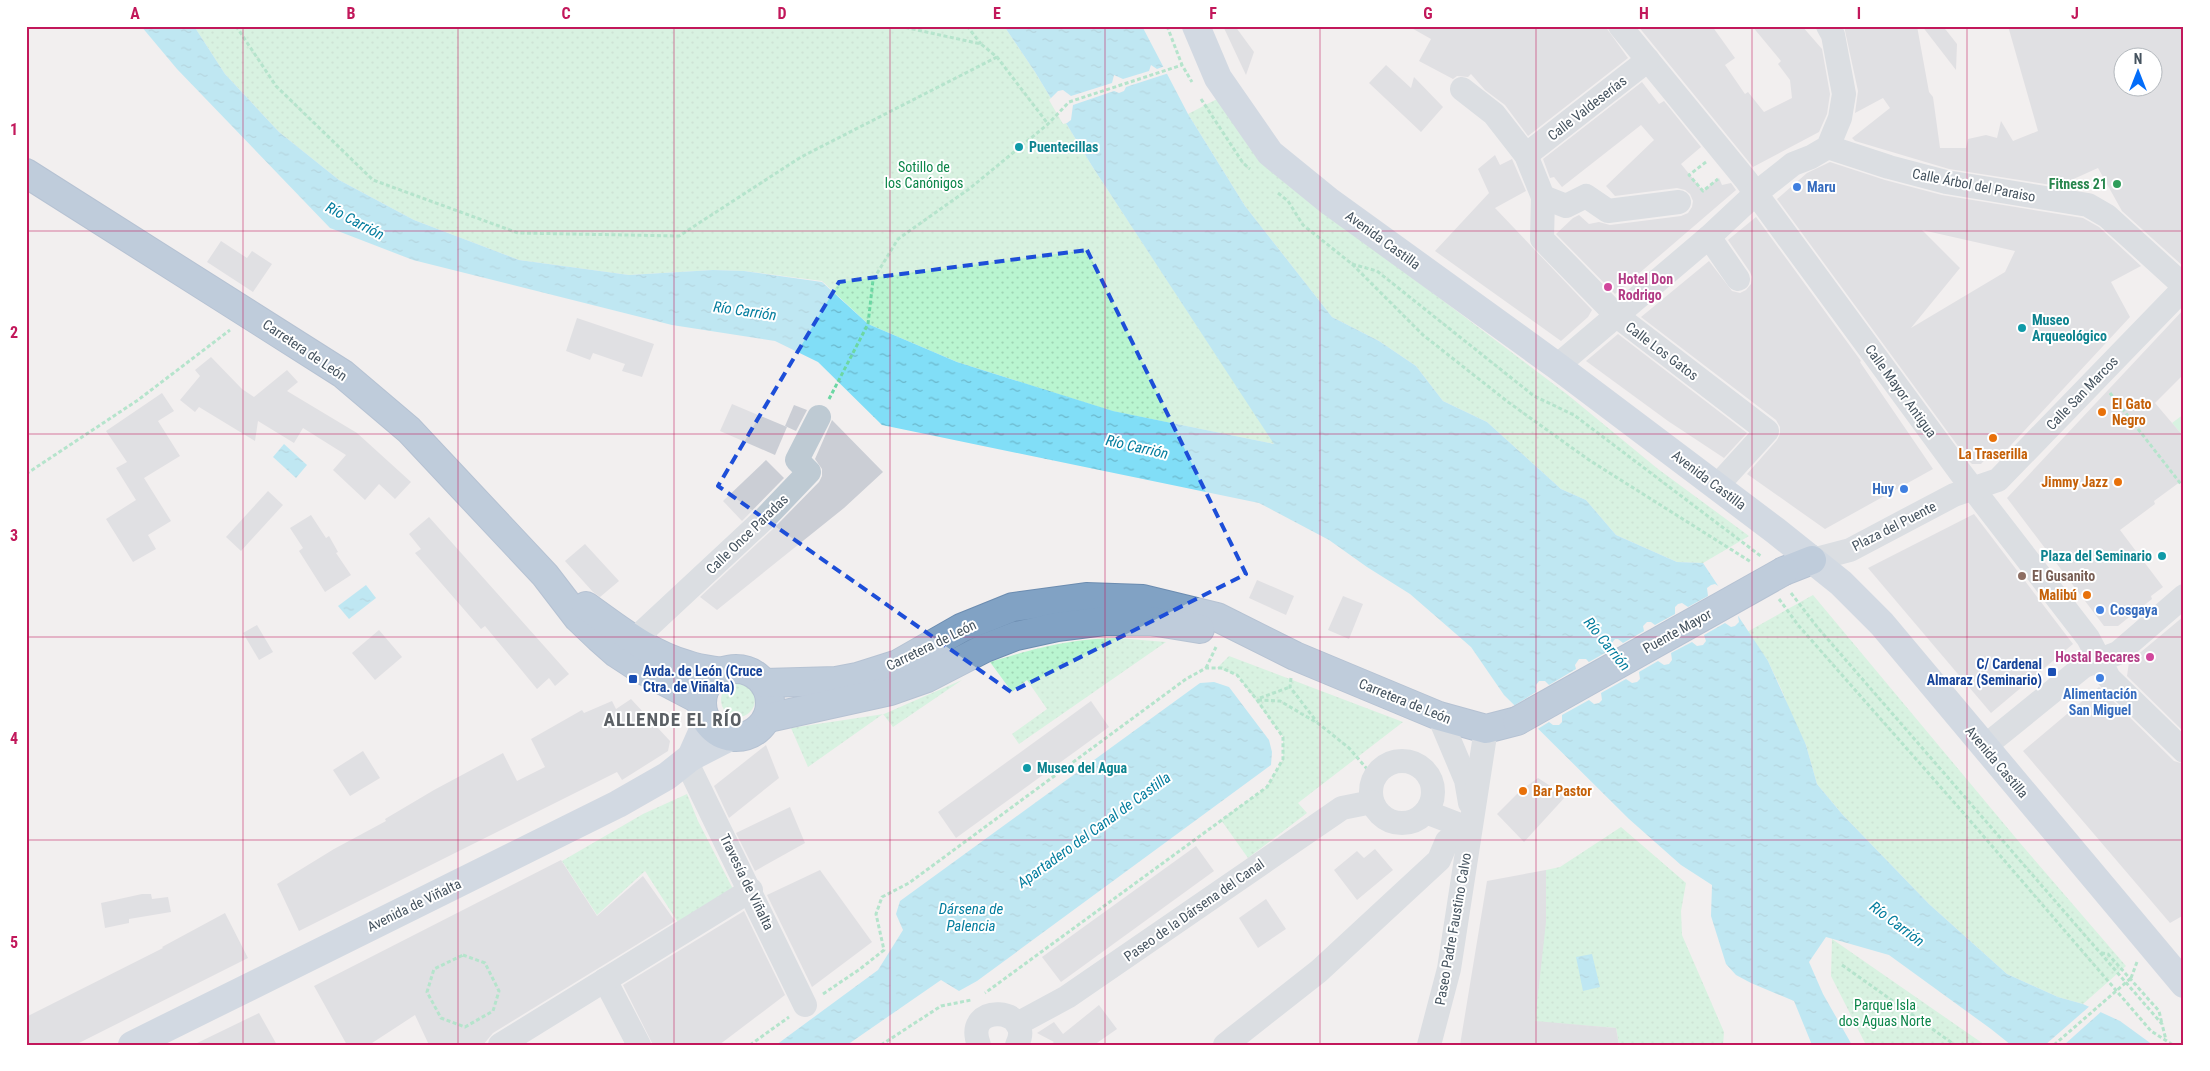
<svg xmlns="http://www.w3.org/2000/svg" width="2210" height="1071" viewBox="0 0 2210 1071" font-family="'Roboto Condensed',sans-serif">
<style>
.green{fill:url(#green-dots)}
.pitch{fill:#b9f5d0}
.water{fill:url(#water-ripples)}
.pier{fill:#f2efef}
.building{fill:#cbced5;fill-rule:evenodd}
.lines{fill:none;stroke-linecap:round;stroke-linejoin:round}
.highway-casing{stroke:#6c8cb0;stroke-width:30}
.path{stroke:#6cd7a3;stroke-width:3;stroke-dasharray:4 2.5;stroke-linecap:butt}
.minor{stroke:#becad3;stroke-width:24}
.major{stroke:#acbfd2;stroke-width:28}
.highway{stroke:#81a2c4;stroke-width:28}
.highway-bridge-casing{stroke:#6c8cb0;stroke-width:30;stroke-linecap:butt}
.path-bridge{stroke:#6cd7a3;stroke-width:3;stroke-dasharray:4 2.5;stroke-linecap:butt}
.highway-bridge{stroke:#81a2c4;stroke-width:28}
.marked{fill:none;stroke:#1d4ed8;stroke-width:4;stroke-dasharray:10 6;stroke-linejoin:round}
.grid{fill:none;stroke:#c2185b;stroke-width:1;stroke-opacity:0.55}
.culture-dot{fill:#0f9aa8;stroke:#fff;stroke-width:2}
.leisure-dot{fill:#2e9e5b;stroke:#fff;stroke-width:2}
.shop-dot{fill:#3f7fe0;stroke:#fff;stroke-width:2}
.hotel-dot{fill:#d1479c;stroke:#fff;stroke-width:2}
.food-dot{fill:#e8710a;stroke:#fff;stroke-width:2}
.education-dot{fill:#8d6e63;stroke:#fff;stroke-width:2}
.transit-dot{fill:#1a4fb4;stroke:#fff;stroke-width:2}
.labels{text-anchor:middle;stroke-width:4;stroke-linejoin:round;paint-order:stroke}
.street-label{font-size:14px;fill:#45535f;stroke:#fff}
.culture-label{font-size:14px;font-weight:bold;fill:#0d838f;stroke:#fff;text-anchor:start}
.park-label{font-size:14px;fill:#0b8549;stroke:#fff}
.leisure-label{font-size:14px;font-weight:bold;fill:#27864d;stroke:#fff;text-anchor:end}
.shop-label{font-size:14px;font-weight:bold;fill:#366cbe;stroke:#fff;text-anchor:start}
.hotel-label{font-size:14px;font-weight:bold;fill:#b23c85;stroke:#fff;text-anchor:start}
.food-label{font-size:14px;font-weight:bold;fill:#c56008;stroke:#fff;text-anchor:start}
.education-label{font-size:14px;font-weight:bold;fill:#785e54;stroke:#fff;text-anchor:start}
.transit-label{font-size:14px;font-weight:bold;fill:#164399;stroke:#fff;text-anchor:end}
.water-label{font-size:15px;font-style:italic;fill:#037d9e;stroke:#fff}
.district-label{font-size:19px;font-weight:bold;letter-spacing:1px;fill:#5b6065;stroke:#fff}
.neatline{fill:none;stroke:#c2185b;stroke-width:2}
.grid-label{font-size:16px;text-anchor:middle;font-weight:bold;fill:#c2185b}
</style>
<defs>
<pattern id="green-dots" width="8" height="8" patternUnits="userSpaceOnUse" patternTransform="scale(1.25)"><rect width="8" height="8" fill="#b9f5d0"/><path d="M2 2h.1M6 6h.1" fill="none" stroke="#a0d4b5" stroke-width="1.8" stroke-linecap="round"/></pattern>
<pattern id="water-ripples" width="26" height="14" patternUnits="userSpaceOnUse" patternTransform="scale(1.25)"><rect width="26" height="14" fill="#81def7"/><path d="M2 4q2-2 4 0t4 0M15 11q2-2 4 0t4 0" fill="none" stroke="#6bb7cb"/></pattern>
</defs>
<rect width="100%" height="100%" fill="#f2efef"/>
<!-- green -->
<g class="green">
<path d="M194,26H1004L1035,72L1092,166L1275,444L1112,411L957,362L868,324L822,281L744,271L713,270L629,275L519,260L414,220L339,180L279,132L225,74Z"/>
<path d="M1219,98L1319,207L1568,395L1658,469L1749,536L1703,563L1677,562L1616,535L1586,500L1561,489L1487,422L1443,401L1416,366L1379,341L1332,317L1245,206L1188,114Z"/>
<path d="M1813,595L2020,843L2126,966L2083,1004L2058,997L2007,974L1929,904L1842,814L1817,784L1806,745L1792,718L1783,693L1768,661L1747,632Z"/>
<path d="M1117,638L1166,642L1019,744L1012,734L1047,709L1027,680L1012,692L990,662C1037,648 1068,639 1117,638Z"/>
<path d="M1229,656L1403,722L1298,803L1307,813L1248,858L1221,820L1267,787L1283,759V737L1237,675L1217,668Z"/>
<path d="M962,680L893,727L883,714L808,767L791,728L884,714Z"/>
<circle cx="738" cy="700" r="17"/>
<path d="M687,794L698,821L734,891L679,924L645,871L597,915L562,861L643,814Z"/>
<path d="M1621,827L1686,883L1681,911L1682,935L1724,1032L1723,1045H1619L1616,1028L1552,1023L1533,1039L1546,870L1560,867Z"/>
<path d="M1832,939L1985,1045H1866L1831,976Z"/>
</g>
<!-- pitch -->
<path class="pitch" d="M2184,414V437L2172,423Z"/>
<!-- water -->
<g class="water">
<path d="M141,26H194L225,74L279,132L339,180L414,220L519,260L629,275L713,270L744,271L822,282L868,324L957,362L1113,411L1274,444L1092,166L1035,72L1004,26H1142L1188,114L1245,206L1332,317L1379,341L1416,366L1443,401L1487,422L1561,489L1586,500L1616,535L1677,562L1703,563L1768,661L1806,745L1817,784L1842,814L1929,904L2007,974L2058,997L2083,1004L2120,1021L2153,1045H2011L1991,1029L1889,955L1826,937L1809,962L1823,994L1852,1045H1812L1794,1001L1751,983L1736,975L1726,964L1711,916L1712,885L1681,865L1629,819L1504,695L1471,647L1410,594L1367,567L1329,540L1259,503L882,425L818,362L775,341L672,325L413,260L330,228L177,69Z"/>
<path d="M284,444L307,465L296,478L273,457Z"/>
<path d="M366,585L376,598L349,619L338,606Z"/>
<path d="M1214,682L1229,687L1269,740L1272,752L1271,765L977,981L959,991L941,980L847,1045H776L878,970L903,930L896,914L900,901L1200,683Z"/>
<path d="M1592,954L1600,987L1583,991L1576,957Z"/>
</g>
<!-- pier -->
<g class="pier">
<path d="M1151,65L1157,69L1165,66L1169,73L1126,87L1124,91L1119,93L1114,91L1073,105L1071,120L1067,123L1063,124L1049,100L1058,91L1063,90L1071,96L1112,83L1114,75L1123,79L1149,71Z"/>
<path d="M1715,584L1722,588L1740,614L1738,616L1739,622L1735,626L1731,627L1725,623L1704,635L1706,641L1703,645L1697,646L1692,642L1671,653L1672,660L1669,664L1664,665L1658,661L1639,672L1640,679L1637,682L1632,683L1626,679L1601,693L1602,700L1599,703L1594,704L1589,700L1562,715V722L1559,725H1553L1549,722L1536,730L1512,707L1536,692V685L1539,681H1545L1549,685L1576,669L1575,665L1579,659H1586L1589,662L1612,649L1611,644L1615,639H1618L1623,643L1644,631L1643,626L1647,622H1651L1655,625L1675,614V607L1678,604L1682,603L1688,607L1708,596L1707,588L1711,585Z"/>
<path d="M2091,1005L2103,1010L2064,1045H2045Z"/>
</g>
<!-- building -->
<g class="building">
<path d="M1223,26H1235L1254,52L1246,75Z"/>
<path d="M1408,26H1605L1628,58L1528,136L1505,105L1485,90L1471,74L1468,77L1457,76L1453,79L1419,61L1431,39Z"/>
<path d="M1638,26H1712L1735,58L1725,65L1745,94L1748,92L1764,112L1792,98L1790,80L1778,64L1781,61L1752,26H1802L1822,49L1830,94L1827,114L1819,132L1753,167Z"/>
<path d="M1844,26H1917L1929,92L1933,97L1940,148H1966L1968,139L1986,135L1997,138L2001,121L2013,141L2038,131L2008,26H2184V267L2122,211L2098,168L2058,186L1949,169L1855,141L1852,138L1890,108L1883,98L1855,113L1858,91ZM2122,58H2152V88H2122Z"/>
<path d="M1922,26H1942L1946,30L1957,44L1956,70Z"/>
<path d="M1386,65L1411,88L1414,77L1443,107L1421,132L1369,83Z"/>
<path d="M1642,82L1659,104L1664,101L1701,147L1681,164L1703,191L1719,178L1722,185L1731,183L1736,190L1615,294L1556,234L1573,218L1579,215L1589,224L1599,222L1610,225L1681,216L1688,213L1692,207L1693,201L1690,194L1685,190L1677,188L1615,196L1606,186L1654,140L1641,125L1562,187L1554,177L1550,178L1543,159Z"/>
<path d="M1495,155L1500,165L1512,159L1526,191L1495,208L1592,310L1588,317L1561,341L1435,251L1489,193L1478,169Z"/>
<path d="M1830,162L1885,180L1942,195L2083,218L2099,227L2141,266L2111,282L2130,317L1999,458L1992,452L1981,464H1972L1969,461L1777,199L1807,173ZM1922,230L2015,251L2005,272L1911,328L1960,268Z"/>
<path d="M1756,217L1861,361L1860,362L1933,469L1825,529L1747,474L1777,440L1780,434V427L1776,420L1641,317L1709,261L1732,291L1740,293L1746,290L1751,284L1752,277L1750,272L1728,240Z"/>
<path d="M221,241L247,258L252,251L272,264L253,292L207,262Z"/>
<path d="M2184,309V374L2155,403L2184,437V479L2154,501L2155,504L2120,530L2163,587L2151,596L2152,599L2118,626H2104L2007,498Z"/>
<path d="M577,318L654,344L642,377L622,371L625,364L593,353L590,360L566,351Z"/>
<path d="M1618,334L1747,433L1724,458L1668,421L1586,361Z"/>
<path d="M211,357L242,389L254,397L287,370L298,382L287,391L357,433L411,482L395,499L379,484L365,500L333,470L346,455L303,428L294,443L258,421L255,441L199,407L195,412L180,400L200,376L195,370Z"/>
<path d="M162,393L174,411L158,421L180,456L144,478L171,521L148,535L156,549L133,562L106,519L136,500L116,468L127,462L106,431Z"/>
<path d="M732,404L787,427L775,455L720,431Z"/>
<path d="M794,405L807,410L796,431L785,426Z"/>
<path d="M832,420L883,472L844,508L717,610L700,597L774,528L819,482L822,476V469L815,459Z"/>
<path d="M766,460L784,478L742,521L723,501Z"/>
<path d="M268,491L283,505L241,551L226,537Z"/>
<path d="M1974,514L2073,644L1991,713L1868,568Z"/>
<path d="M311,515L326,538L329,536L338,552L336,553L351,575L325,592L299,551L303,548L290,528Z"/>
<path d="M429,517L569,674L555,686L549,678L537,689L485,626L481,629L415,553L421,549L409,534Z"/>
<path d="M585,544L619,581L600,597L593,592L565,561Z"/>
<path d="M1257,580L1294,596L1286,615L1249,598Z"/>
<path d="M1343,596L1363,604L1349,639L1328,630Z"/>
<path d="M2184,616V732L2127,676L2129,662Z"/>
<path d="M257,625L273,652L259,660L243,633Z"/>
<path d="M379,630L402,657L375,680L352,653Z"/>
<path d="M2099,687L2174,761L2184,764V915L2170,923L2023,751Z"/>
<path d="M631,699L670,741L668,751L622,780L617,772L299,931L277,884L334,849L386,821L385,819L434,790L503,753L517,781L545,767L531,739L582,710L584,713L612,701L616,709Z"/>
<path d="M1091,701L1109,727L956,838L938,812Z"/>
<path d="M766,745L779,778L729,818L714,786Z"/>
<path d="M363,751L380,778L350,796L333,770Z"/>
<path d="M1538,778L1566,796L1524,842L1497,814L1521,790Z"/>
<path d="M790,807L805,843L755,871L736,833Z"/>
<path d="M1196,846L1214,871L1061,982L1042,957Z"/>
<path d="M1375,849L1393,870L1357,900L1334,870L1357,851L1364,858Z"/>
<path d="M561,860L597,916L643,876L675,921L493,1033L483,1045H429L415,1015L369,1045H347L314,986Z"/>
<path d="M820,870L872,942L812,987L767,895Z"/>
<path d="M1546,870V922L1535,1021L1616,1028L1619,1045H1460L1487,881Z"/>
<path d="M142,894H151L152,899L168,897L171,912L129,919V923L105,928L101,903Z"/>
<path d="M1266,899L1286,929L1258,948L1239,918Z"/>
<path d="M744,911L785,995L719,1045H653L623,985Z"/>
<path d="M225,913L248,958L75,1045H26V1017L163,948L162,947Z"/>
<path d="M1099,1005L1117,1029L1094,1045H1050L1054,1042L1037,1033L1054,1022L1063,1034Z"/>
<path d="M259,1013L277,1045H193Z"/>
</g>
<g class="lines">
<defs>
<g id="highway">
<path d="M26,173L343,374L409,430L545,575L578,618L599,638L616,653L639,668L702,701"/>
<path d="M1784,571L1812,560"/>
<path d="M586,606C617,628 650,655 688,665C699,669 711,670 722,672"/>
<circle cx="736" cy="703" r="34"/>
<path d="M765,683L836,681L857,677L898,664L961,628L1013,607L1086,597L1143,599L1217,617L1295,656L1439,716L1486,729L1517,721"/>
<path d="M768,718L890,691L927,678L985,648L1016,636L1057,627L1104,621H1151L1200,629"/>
</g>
</defs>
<!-- highway casing -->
<use href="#highway" class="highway-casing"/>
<!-- path -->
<g class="path">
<path d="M236,26L276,86L373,180L518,233L679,236L801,157L997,57"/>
<path d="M899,26L981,44L997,57L1048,124"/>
<path d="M967,26L981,44"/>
<path d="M1167,26L1182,65L1192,82"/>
<path d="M1201,99L1243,163L1250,169"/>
<path d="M1706,162L1689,175L1703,191L1718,179"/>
<path d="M1278,193L1288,201L1303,225L1352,264L1423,335L1508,402L1589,460L1751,562"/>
<path d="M1352,264L1377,271L1534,396L1574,415L1762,557"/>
<path d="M2110,393L2184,488"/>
<path d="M829,399L868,324L873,280L898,239L969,189L1048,124L1069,102L1182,65"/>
<path d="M26,474L138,400L230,330"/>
<path d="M1791,593L1818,628L2162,1024L2166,1040"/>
<path d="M1779,599L1798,625L1967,817L2151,1031L2173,1045"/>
<path d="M1206,668L1216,647"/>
<path d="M1291,678L1290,687L1317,722"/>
<path d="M1260,698L1290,687"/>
<path d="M1258,700L1280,701L1319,724L1349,748L1374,777"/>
<path d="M2101,953L2108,954L2159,1011L2162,1024"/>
<path d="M463,955L485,963L499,991L493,1011L465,1027L441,1018L427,992L434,969Z"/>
<path d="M1842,965L1955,1045"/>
<path d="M2131,978L2137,962"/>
<path d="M823,994L860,969L884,950L876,914L882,897L909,883L1186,679L1206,668H1222L1237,675L1257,700L1283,737V759L1267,787L985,993"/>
<path d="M750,1045L789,1017"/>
<path d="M881,1045L941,1006L971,1000"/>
</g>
<!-- minor -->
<g class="minor">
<path d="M1620,26L1746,180L1960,472L2088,638L2109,678L2184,751"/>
<path d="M1462,89L1494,114L1526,155L1543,197L1542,239L1617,316L1767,431L1717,486"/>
<path d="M1828,147L1889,167L1946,182L2088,205L2107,216L2184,286"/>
<path d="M1526,155L1648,60"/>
<path d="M1543,197L1566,206L1586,196L1608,211L1679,202"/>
<path d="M1709,237L1738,279"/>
<path d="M1557,366L1709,237L1755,194L1793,164L1811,157L1828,147L1840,118L1844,94L1833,35L1828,26"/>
<path d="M1812,560L1850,550L1954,495L1998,480L2184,288"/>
<path d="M635,639L765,518L809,472L797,460L819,417"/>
<path d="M1439,716L1466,780L1470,803"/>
<path d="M1984,747L2084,666L2118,653L2184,596"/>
<circle cx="1402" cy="792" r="31"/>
<path d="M686,761L805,1005"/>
<path d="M1426,812L1470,829"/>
<path d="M605,980L639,1045"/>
<path d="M1017,1024L1067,997L1342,808L1372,802"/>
<path d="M500,1045L751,890"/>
<path d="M979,1045C962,1001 1036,1007 1017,1045"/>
<path d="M1225,1045L1319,971L1439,860L1447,841"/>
<path d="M1429,1045L1449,969L1486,729"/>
</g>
<!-- major -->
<g class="major">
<path d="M1196,26L1218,78L1270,153L1329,201L1557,366L1776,531L1841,583L1882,624L2184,984"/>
<path d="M691,757L707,721"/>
<path d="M132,1045L618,804L667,776L691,757L730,737"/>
</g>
<!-- highway -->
<use href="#highway" class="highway"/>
<defs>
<path id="highway-bridge" d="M1517,721L1784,571"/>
</defs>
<!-- highway-bridge casing -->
<use href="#highway-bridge" class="highway-bridge-casing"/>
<!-- path-bridge -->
<path class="path-bridge" d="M2054,1045L2131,978"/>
<!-- highway-bridge -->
<use href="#highway-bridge" class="highway-bridge"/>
</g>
<!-- marked area -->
<path d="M0 0H2210V1071H0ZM1087,250L1246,574L1011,692L718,486L839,282Z" fill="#f2efef" fill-opacity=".55" fill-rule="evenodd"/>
<path class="marked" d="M1087,250L1246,574L1011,692L718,486L839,282Z"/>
<!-- grid -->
<path class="grid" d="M243,26V1045M458,26V1045M674,26V1045M890,26V1045M1105,26V1045M1320,26V1045M1536,26V1045M1752,26V1045M1967,26V1045M26,231H2184M26,434H2184M26,637H2184M26,840H2184"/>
<!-- markers -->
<g class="culture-dot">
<circle cx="1019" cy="147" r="5"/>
<circle cx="2022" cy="328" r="5"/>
<circle cx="2162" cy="556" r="5"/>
<circle cx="1027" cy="768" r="5"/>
</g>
<circle class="leisure-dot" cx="2117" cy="184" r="5"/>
<g class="shop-dot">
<circle cx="1797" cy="187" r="5"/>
<circle cx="1904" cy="489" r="5"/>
<circle cx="2100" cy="610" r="5"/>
<circle cx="2100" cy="678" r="5"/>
</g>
<g class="hotel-dot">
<circle cx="1608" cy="287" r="5"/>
<circle cx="2150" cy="657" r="5"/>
</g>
<g class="food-dot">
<circle cx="2102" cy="412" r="5"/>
<circle cx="1993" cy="438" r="5"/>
<circle cx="2118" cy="482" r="5"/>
<circle cx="2087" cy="595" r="5"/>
<circle cx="1523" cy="791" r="5"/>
</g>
<circle class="education-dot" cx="2022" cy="576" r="5"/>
<g class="transit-dot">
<rect x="2047" y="667" width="10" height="10" rx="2.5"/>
<rect x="628" y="674" width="10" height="10" rx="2.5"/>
</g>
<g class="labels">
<!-- street labels -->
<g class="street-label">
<text transform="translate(1587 108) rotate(-38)" y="5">Calle Valdeserías</text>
<text transform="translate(1974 185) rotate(11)" y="5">Calle Árbol del Paraiso</text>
<text transform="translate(1383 240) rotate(36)" y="5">Avenida Castilla</text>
<text transform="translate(305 350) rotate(34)" y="5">Carretera de León</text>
<text transform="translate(1662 351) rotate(37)" y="5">Calle Los Gatos</text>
<text transform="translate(1901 391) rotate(54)" y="5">Calle Mayor Antigua</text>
<text transform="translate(2082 393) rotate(-46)" y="5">Calle San Marcos</text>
<text transform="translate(1709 480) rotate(37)" y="5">Avenida Castilla</text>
<text transform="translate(1894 526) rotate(-27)" y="5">Plaza del Puente</text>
<text transform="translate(747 534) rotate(-44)" y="5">Calle Once Paradas</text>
<text transform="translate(1677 631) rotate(-29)" y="5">Puente Mayor</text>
<text transform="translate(931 645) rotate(-26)" y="5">Carretera de León</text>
<text transform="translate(1405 701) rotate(22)" y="5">Carretera de León</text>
<text transform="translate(1997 762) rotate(50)" y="5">Avenida Castilla</text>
<text transform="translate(747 882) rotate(64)" y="5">Travesía de Viñalta</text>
<text transform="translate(414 905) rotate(-26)" y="5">Avenida de Viñalta</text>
<text transform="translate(1194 910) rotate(-35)" y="5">Paseo de la Dársena del Canal</text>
<text transform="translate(1453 929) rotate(-80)" y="5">Paseo Padre Faustino Calvo</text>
</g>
<!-- culture labels -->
<g class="culture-label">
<text x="1029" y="152">Puentecillas</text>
<text x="2032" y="325">Museo<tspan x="2032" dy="16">Arqueológico</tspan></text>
<text x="2152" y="561" text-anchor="end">Plaza del Seminario</text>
<text x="1037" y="773">Museo del Agua</text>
</g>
<!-- park labels -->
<g class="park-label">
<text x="924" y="172">Sotillo de<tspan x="924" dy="16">los Canónigos</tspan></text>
<text x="1885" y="1010">Parque Isla<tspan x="1885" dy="16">dos Aguas Norte</tspan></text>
</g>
<!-- leisure labels -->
<g class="leisure-label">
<text x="2107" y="189">Fitness 21</text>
</g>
<!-- shop labels -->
<g class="shop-label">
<text x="1807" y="192">Maru</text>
<text x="1894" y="494" text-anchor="end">Huy</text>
<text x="2110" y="615">Cosgaya</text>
<text x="2100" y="699" text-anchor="middle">Alimentación<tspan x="2100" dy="16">San Miguel</tspan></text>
</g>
<!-- hotel labels -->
<g class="hotel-label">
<text x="1618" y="284">Hotel Don<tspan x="1618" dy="16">Rodrigo</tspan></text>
<text x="2140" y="662" text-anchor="end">Hostal Becares</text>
</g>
<!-- food labels -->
<g class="food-label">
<text x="2112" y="409">El Gato<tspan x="2112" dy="16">Negro</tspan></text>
<text x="1993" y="459" text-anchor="middle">La Traserilla</text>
<text x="2108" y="487" text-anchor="end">Jimmy Jazz</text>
<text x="2077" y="600" text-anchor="end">Malibú</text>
<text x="1533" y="796">Bar Pastor</text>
</g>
<!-- education labels -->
<g class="education-label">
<text x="2032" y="581">El Gusanito</text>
</g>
<!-- transit labels -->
<g class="transit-label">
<text x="2042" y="669">C/ Cardenal<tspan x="2042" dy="16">Almaraz (Seminario)</tspan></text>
<text x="643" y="676" text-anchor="start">Avda. de León (Cruce<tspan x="643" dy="16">Ctra. de Viñalta)</tspan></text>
</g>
<!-- water labels -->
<g class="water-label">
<text transform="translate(355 221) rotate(28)" y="5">Río Carrión</text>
<text transform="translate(745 311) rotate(8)" y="5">Río Carrión</text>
<text transform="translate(1137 447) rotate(13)" y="5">Río Carrión</text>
<text transform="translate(1607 644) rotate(51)" y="5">Río Carrión</text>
<text transform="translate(1094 830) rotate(-36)" y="5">Apartadero del Canal de Castilla</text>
<text x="971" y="914">Dársena de<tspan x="971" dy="17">Palencia</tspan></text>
<text transform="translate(1897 924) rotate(37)" y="5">Río Carrión</text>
</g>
<!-- district labels -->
<g class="district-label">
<text x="673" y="726">ALLENDE EL RÍO</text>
</g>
</g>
<!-- border -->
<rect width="2210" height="1071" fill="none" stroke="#ffffff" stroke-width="55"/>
<!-- north arrow -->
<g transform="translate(2138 72)"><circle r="24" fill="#ffffff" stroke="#b5babf"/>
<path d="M0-4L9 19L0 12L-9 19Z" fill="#036df9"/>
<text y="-8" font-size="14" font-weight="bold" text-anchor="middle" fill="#45535f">N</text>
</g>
<rect x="28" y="28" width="2154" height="1016" class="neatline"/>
<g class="grid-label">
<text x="135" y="19">A</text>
<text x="351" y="19">B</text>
<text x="566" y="19">C</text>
<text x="782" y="19">D</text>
<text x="997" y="19">E</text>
<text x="1213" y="19">F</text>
<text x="1428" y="19">G</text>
<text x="1644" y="19">H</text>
<text x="1859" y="19">I</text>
<text x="2075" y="19">J</text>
<text x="14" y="135">1</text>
<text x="14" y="338">2</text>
<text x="14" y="541">3</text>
<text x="14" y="744">4</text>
<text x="14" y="948">5</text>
</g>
</svg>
